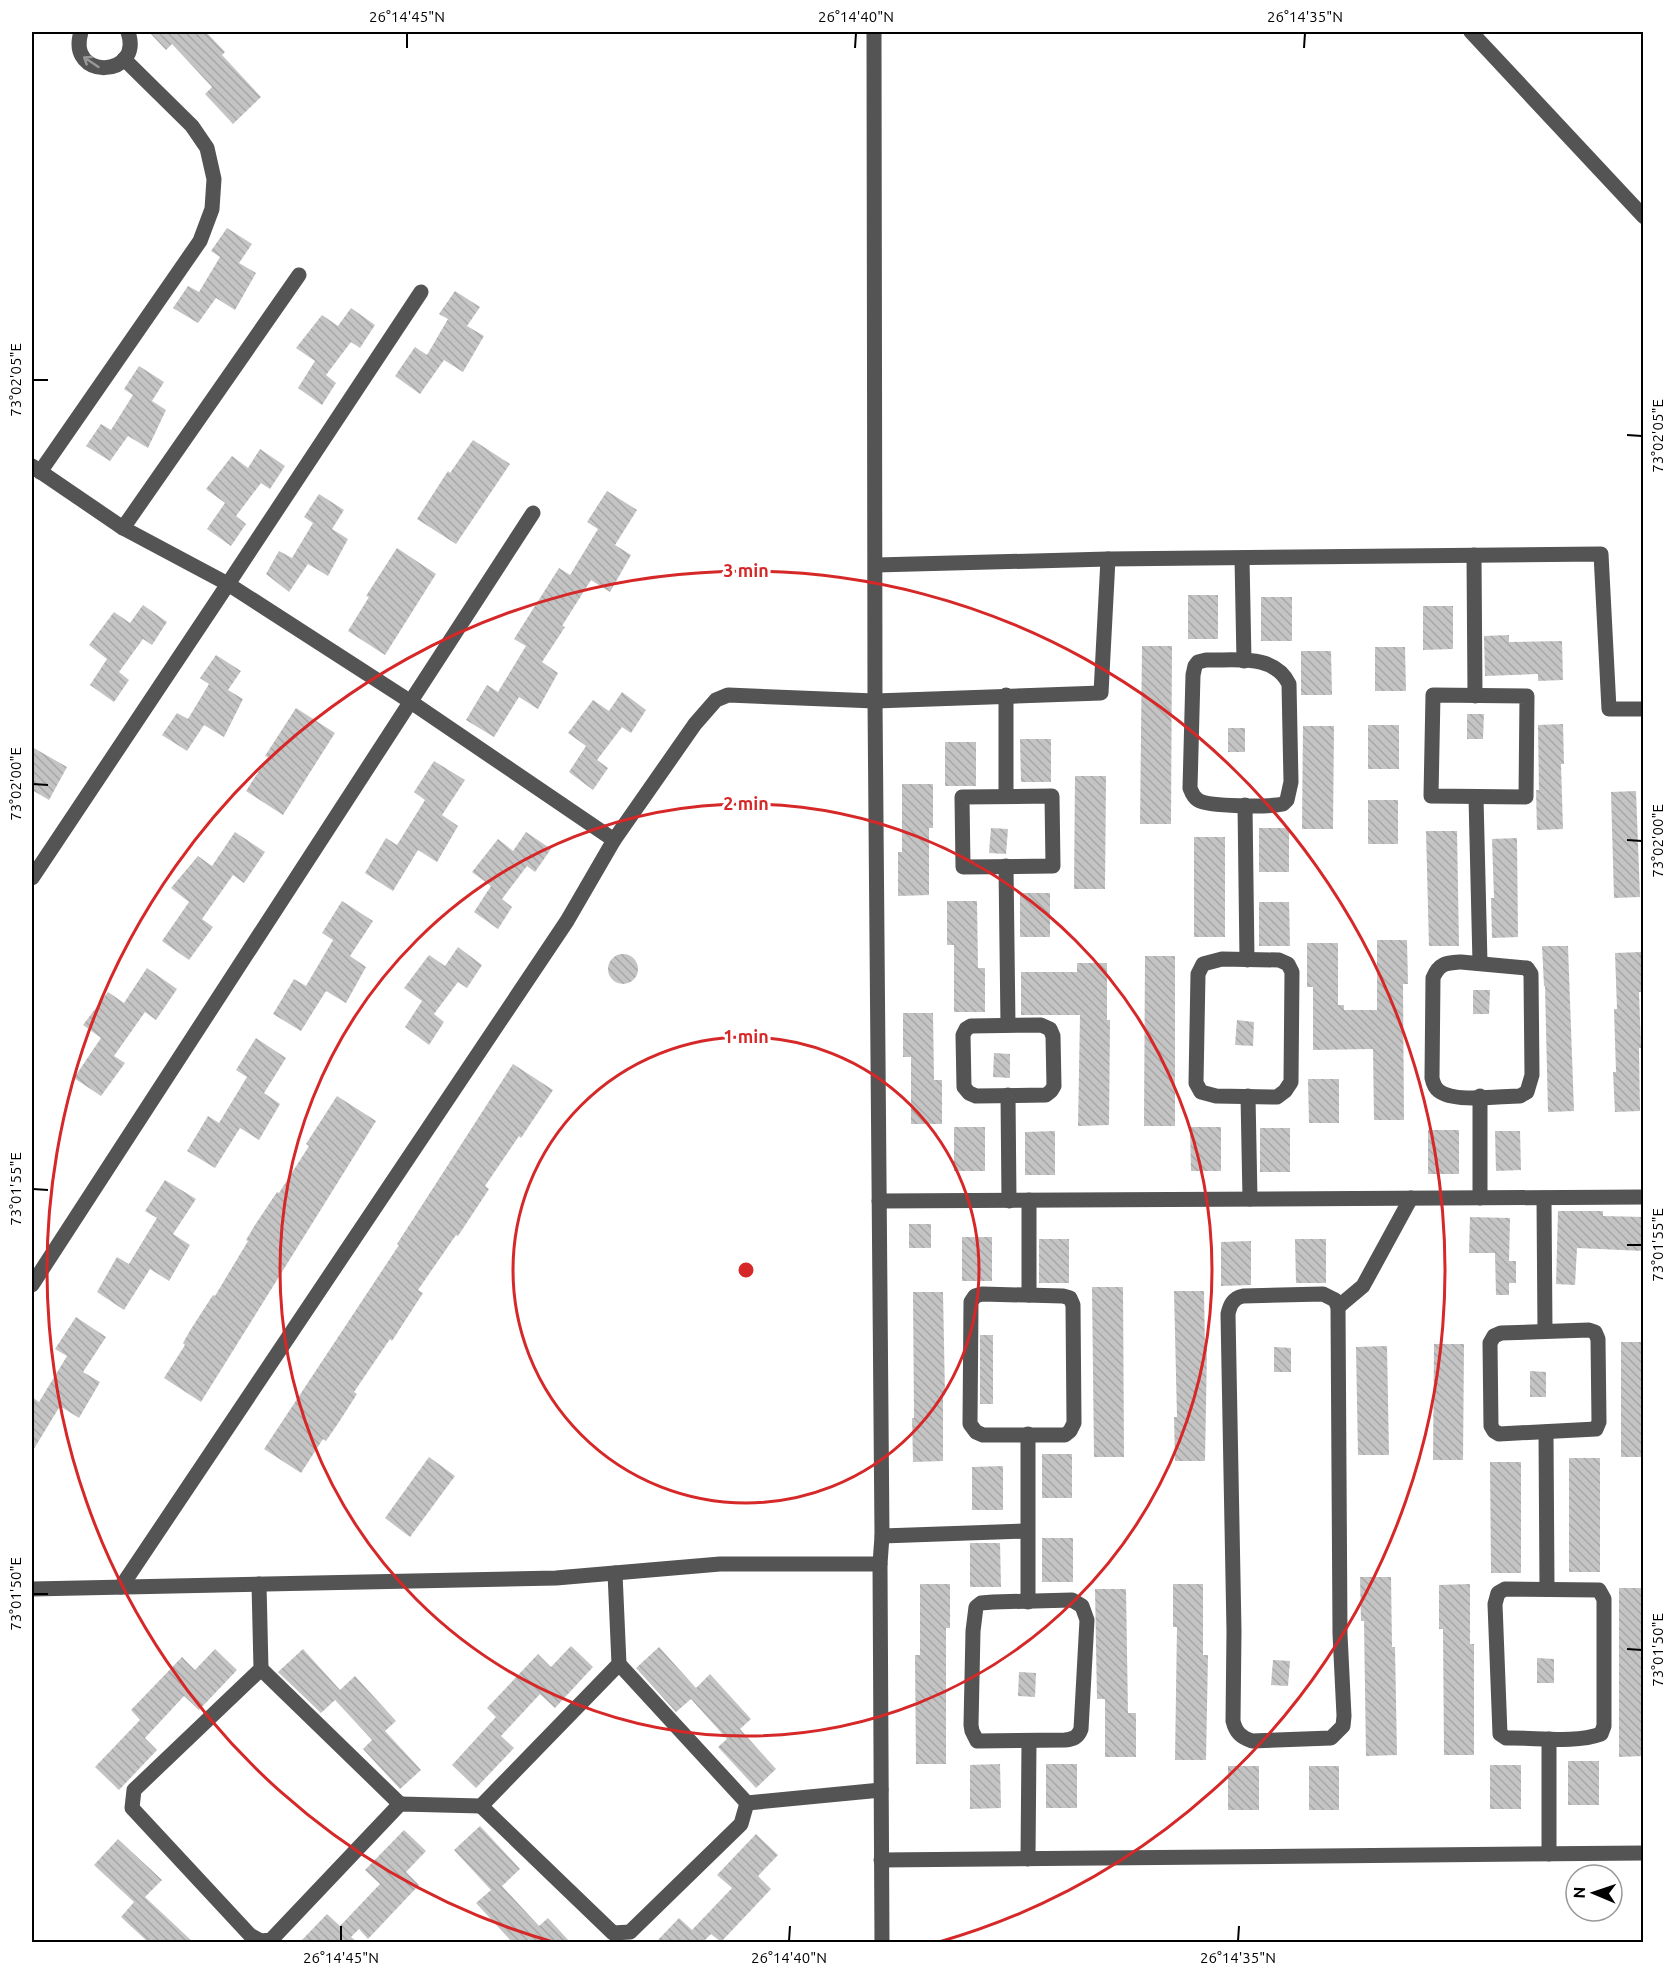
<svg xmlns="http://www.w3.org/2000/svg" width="1675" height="1974" viewBox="0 0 1675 1974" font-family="Ubuntu,sans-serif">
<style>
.building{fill:url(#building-back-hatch)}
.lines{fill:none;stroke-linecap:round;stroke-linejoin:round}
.minor{stroke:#545454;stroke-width:15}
.oneway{stroke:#989898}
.ticks{fill:none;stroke:#000;stroke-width:2}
.ring{fill:none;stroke:#d62828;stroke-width:3}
.centre{fill:#d62828;stroke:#fff;stroke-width:3}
.ring-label{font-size:18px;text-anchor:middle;font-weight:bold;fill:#d62828;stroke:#fff;stroke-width:6;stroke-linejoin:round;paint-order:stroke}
.neatline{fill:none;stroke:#000;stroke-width:2}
.ticks-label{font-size:15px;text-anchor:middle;fill:#000}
</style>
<defs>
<pattern id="building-back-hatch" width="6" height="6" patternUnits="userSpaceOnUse" patternTransform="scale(1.5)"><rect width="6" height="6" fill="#c4c4c4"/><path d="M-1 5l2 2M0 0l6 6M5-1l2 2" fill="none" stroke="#a7a7a7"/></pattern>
</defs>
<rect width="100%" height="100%" fill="#fff"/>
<!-- building -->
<g class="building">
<path d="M149,32H206L225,52L222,55L261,97L233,124L205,94L212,87L172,44L166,50Z"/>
<path d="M227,228L252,244L239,263L256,273L235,310L216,298L198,323L173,308L188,286L199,292L220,257L211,251Z"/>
<path d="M455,291L480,307L467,326L484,336L463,372L444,360L420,394L395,376L415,347L427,355L448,319L439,314Z"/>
<path d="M351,308L375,325L360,348L351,342L326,375L336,383L322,405L298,388L315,361L296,348L322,315L338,326Z"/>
<path d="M139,366L164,382L152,401L166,410L148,448L128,436L110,461L86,446L101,424L111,430L133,395L124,389Z"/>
<path d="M473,440L510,464L456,544L417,519L448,471L450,473Z"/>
<path d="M260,449L285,466L270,489L261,483L236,516L246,524L231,546L207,529L225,503L206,489L232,456L248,468Z"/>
<path d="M607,491L637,510L615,545L631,555L610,592L591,580L562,626L565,627L542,662L558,673L538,709L519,697L494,737L466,720L487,685L498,692L526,646L514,639L559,568L570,575L598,529L587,522Z"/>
<path d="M319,494L344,510L332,529L348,539L328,576L308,564L289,592L266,574L279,551L292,558L313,523L304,517Z"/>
<path d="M397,548L436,574L385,655L348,631L369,597L366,596Z"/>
<rect x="1188" y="595" width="30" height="44"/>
<rect x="1261" y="597" width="31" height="44"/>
<path d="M143,605L167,622L152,645L143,639L119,672L129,680L114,702L90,685L107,659L89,645L114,612L130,623Z"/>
<path d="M1423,606H1453V649L1423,650Z"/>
<path d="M1509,635V642L1562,641L1563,680L1538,681V674L1485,676L1484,636Z"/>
<path d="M1142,646H1172L1171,824H1140Z"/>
<path d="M1375,647H1405L1406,691H1375Z"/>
<path d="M1301,651H1331L1332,695H1301Z"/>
<path d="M216,655L241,671L228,690L243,699L224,737L204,725L187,751L162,735L177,713L188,719L209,684L200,678Z"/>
<path d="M622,692L646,710L631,733L622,727L597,760L608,768L593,790L569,772L586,746L568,733L593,700L609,711Z"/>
<path d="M296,708L335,733L283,815L246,791L268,757L265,756Z"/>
<path d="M1467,714H1484L1483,739H1467Z"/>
<path d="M1563,724L1564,764H1561L1563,829L1537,830L1536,790H1539L1538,725Z"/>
<rect x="1368" y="725" width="31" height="44"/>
<path d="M1303,726H1334L1333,829H1302Z"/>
<rect x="1228" y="728" width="17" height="24"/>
<path d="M1020,739H1051V782H1021Z"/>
<rect x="945" y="742" width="31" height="44"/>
<path d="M32,747L67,767L49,800L32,790Z"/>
<path d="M434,761L465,780L442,815L458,826L437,862L418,850L393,891L365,873L386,838L397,845L425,800L414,792Z"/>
<path d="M1075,776H1106L1105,889H1074Z"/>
<path d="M902,784H933V828H929V895L898,896V852H902Z"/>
<path d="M1636,791L1640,897L1614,898L1611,792Z"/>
<rect x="1368" y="800" width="30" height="44"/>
<path d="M991,828L1008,829L1006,854L989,853Z"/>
<rect x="1259" y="828" width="30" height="44"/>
<path d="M1426,831H1457L1459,946H1429Z"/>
<path d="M235,832L265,852L244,883L233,875L202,919L213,927L189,960L162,941L189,902L171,888L198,856L212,866Z"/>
<path d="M526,832L551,849L535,872L527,866L502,899L512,907L498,929L474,912L491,886L472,872L498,839L513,851Z"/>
<rect x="1194" y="837" width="31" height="100"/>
<path d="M1517,838L1518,937L1492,938L1491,898H1494L1492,839Z"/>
<rect x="1020" y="893" width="30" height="44"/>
<path d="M342,901L373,921L350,956L366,967L346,1003L326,991L301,1031L273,1014L294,979L306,986L333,940L322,933Z"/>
<path d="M947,901H977L978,968H985V1012H954V945H947Z"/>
<path d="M1259,902H1289L1290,946H1259Z"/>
<path d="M1377,940H1407L1408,984H1403L1404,1120H1374L1373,1049L1313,1050V987H1307V943H1338V1005H1344V1010H1377Z"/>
<path d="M1542,946H1568L1574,1111L1548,1112L1545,986H1544Z"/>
<path d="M458,947L482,965L467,988L458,982L434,1014L444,1022L429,1045L405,1027L422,1001L404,988L429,955L445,966Z"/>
<path d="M1641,952L1642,992H1639L1641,1048H1639L1640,1111L1615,1112L1613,1072H1616L1614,1009H1617L1615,953Z"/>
<circle cx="623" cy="969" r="15"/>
<path d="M1145,956H1175V1126H1144Z"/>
<path d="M1077,963H1107V1020H1110L1109,1125L1078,1126L1080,1015H1021V972H1077Z"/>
<path d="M147,968L177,989L156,1020L145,1012L114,1056L125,1063L101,1096L74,1078L101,1038L83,1025L108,992L124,1003Z"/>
<path d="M1473,990H1490L1489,1014H1473Z"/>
<path d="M903,1013H933L934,1080H942V1124H911V1057H903Z"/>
<path d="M1237,1020L1254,1022L1253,1046L1235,1045Z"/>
<path d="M256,1038L286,1058L264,1093L280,1104L259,1140L240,1128L215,1168L187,1151L208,1116L219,1123L247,1077L236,1070Z"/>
<path d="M994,1053L1010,1054V1078L993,1077Z"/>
<path d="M513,1064L553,1090L521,1138L519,1136L485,1186L489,1189L458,1236L456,1235L418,1290L423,1293L392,1341L390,1339L354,1392L357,1394L339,1422L326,1441L323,1439L301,1473L264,1449L399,1245L397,1244Z"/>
<path d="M1308,1079H1339V1123H1309Z"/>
<path d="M337,1096L376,1121L201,1402L164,1378L185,1345L183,1343L191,1329L213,1295L215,1296L248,1241L246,1240L255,1225L277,1192L279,1193L309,1146L306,1144Z"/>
<rect x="954" y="1127" width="31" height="44"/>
<path d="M1190,1127H1221V1171H1191Z"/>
<rect x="1260" y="1128" width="30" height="44"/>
<rect x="1428" y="1130" width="31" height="44"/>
<path d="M1055,1131V1175H1025V1132Z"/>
<path d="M1495,1131H1520L1521,1170L1496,1171Z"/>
<path d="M165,1180L196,1199L173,1234L190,1245L169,1281L150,1269L124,1310L97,1292L117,1257L129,1264L157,1218L145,1211Z"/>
<path d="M1558,1211H1603V1216L1644,1217V1251L1577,1248L1575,1285L1556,1284Z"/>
<path d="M1470,1217L1510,1218L1509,1261H1516V1283H1509V1295H1496L1495,1253H1469Z"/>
<rect x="909" y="1224" width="22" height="24"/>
<rect x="962" y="1237" width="30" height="44"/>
<rect x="1039" y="1239" width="30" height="44"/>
<path d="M1295,1239H1326V1283H1296Z"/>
<path d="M1251,1241V1285L1221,1286V1242Z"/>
<path d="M1092,1287H1123L1124,1457H1094Z"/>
<path d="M1174,1291H1204L1205,1348H1207L1205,1461H1175L1174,1417H1177Z"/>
<path d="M913,1292H943L945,1395H943V1461L913,1462L912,1418H914Z"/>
<path d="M76,1317L106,1337L83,1372L100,1382L79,1418L60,1406L32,1452V1397L39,1402L67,1356L55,1349Z"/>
<rect x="980" y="1335" width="13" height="69"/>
<rect x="1621" y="1342" width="23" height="115"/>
<path d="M1434,1344H1464L1463,1460H1433Z"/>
<path d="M1387,1346L1389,1455H1358L1356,1347Z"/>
<path d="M1274,1347L1291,1348V1372H1274Z"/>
<path d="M1530,1371L1546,1372V1397H1530Z"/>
<rect x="1042" y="1454" width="30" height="44"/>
<path d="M429,1457L455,1476L410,1537L385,1518Z"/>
<rect x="1569" y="1458" width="31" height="114"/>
<path d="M1490,1462H1521V1573H1491Z"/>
<path d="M1003,1466V1510H972V1467Z"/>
<rect x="1042" y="1538" width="31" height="44"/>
<path d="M970,1543H1000L1001,1587H970Z"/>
<path d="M1360,1577H1391L1392,1647H1395L1397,1755L1366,1756L1364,1621H1361Z"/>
<path d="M920,1584H950V1628H946V1764H916L915,1655H920Z"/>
<path d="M1173,1584H1203V1655H1208L1206,1760H1175L1177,1627H1173Z"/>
<path d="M1470,1584V1644H1474V1755H1444L1443,1629H1439V1585Z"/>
<path d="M1619,1588H1644V1756L1619,1757Z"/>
<path d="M1095,1589H1126L1128,1713H1136V1757H1105V1699H1097Z"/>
<path d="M571,1646L593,1667L555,1708L540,1694L501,1736L514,1748L476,1788L452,1765L496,1717L487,1708L538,1654L551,1667Z"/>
<path d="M659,1647L696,1688L710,1674L751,1719L740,1729L776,1769L756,1788L718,1747L727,1739L691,1699L676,1712L636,1668Z"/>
<path d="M215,1649L237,1670L199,1710L184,1696L145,1738L157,1750L119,1790L95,1767L140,1720L131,1710L182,1657L195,1670Z"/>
<path d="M303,1649L340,1690L355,1676L396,1721L385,1731L421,1770L400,1789L363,1749L372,1740L335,1700L321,1713L278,1672Z"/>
<path d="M1537,1658L1554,1659V1683H1537Z"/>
<path d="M1273,1660L1290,1661L1288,1686L1271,1685Z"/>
<path d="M1019,1672L1036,1673L1035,1697L1018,1696Z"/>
<rect x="1568" y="1761" width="31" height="44"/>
<path d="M1000,1764L1001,1808L970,1809V1765Z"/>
<rect x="1046" y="1764" width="31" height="44"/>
<rect x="1490" y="1765" width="31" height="44"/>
<rect x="1228" y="1766" width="31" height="44"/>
<rect x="1309" y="1766" width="30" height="44"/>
<path d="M480,1826L520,1869L502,1886L539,1926L548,1918L570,1942H512L476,1903L491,1890L454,1850Z"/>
<path d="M404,1830L426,1851L406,1872L419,1885L368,1939L359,1929L351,1937L357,1942H300L327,1914L340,1926L380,1884L365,1870Z"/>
<path d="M756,1834L778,1855L758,1876L771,1889L721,1942L711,1934L704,1941L705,1942H656L679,1918L692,1930L732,1888L717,1875Z"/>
<path d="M118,1839L162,1880L145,1897L193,1942H148L121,1917L134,1902L94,1865Z"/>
</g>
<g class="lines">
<!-- minor -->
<g class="minor">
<path d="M81,32C66,81 144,78 128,32"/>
<path d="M874,32L875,701L882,1536L880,1564L882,1942"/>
<path d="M1471,32L1644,217"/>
<path d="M32,466L123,528L228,584L421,292"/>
<path d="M40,472L200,241L212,209L214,179L207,148L192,126L124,59"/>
<path d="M123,528L299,275"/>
<path d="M1474,555L1475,696"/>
<path d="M1242,558L1244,661"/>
<path d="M876,565L1108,559"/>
<path d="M1206,660C1235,661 1274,653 1289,684L1291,782L1287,800L1283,804C1269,807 1209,807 1198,800C1193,797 1192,793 1190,788L1193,675L1195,666L1198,662Z"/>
<path d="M1006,695V796"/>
<path d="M1433,695L1527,696L1526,797L1431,796Z"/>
<path d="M1052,796L1053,866L963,867L962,797Z"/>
<path d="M1476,797L1480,963"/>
<path d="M1245,805L1247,960"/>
<path d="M1006,866L1008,1025"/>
<path d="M32,878L228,584L411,702L614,840"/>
<path d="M1222,959L1279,960L1288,964L1292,972L1291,1082L1285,1091L1277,1097L1216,1096L1201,1092L1196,1083L1198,974L1203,964Z"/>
<path d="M1461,962L1527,968L1531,974L1532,1075L1527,1092L1520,1096C1500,1096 1454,1103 1439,1091C1435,1088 1433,1083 1432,1078L1433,978C1439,963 1446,963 1461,962Z"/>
<path d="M1041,1025L1050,1029L1053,1036L1054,1086L1051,1091L1046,1095L976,1096L969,1093L964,1087L963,1035L966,1029L971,1026Z"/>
<path d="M1008,1095L1009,1201"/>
<path d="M1248,1096L1250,1199"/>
<path d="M1480,1096V1198"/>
<path d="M1544,1198L1545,1331"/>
<path d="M879,1201L1644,1197"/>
<path d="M32,1285L533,513"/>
<path d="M982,1294L1063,1296L1070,1298L1073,1305L1074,1423L1070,1431L1065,1435H983L976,1432L970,1424L971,1302L975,1296Z"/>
<path d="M1323,1294L1335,1300L1338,1307L1340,1634L1344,1716L1343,1726L1331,1738L1252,1741C1241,1737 1236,1733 1233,1721L1234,1631L1228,1314C1230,1305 1233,1298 1243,1296Z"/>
<path d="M1029,1295V1200"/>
<path d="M1338,1307L1363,1286L1411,1198"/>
<path d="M1589,1330L1595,1332L1598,1339L1599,1422L1596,1429L1499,1434L1494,1431L1491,1426L1490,1343L1494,1336L1501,1333Z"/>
<path d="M1546,1432L1547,1589"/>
<path d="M882,1536L1027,1531"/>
<path d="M259,1584L261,1669L134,1790L132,1808L250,1935L261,1941L271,1940L400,1804L481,1806L619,1664L615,1573"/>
<path d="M121,1587L567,921L614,840L695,724L716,700L728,695L875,701L1101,693L1108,559L1601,554L1609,709H1644"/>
<path d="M32,1589L556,1578L720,1564H880"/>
<path d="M1505,1589L1599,1590L1604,1599V1726L1601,1734C1574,1744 1535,1737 1506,1738L1500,1734L1495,1604L1498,1593Z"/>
<path d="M1072,1600L1082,1606L1087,1620L1081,1729C1078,1737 1074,1739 1065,1740L977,1741L972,1731L971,1725L973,1631L976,1607L981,1603L993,1602Z"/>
<path d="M1028,1602V1434"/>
<path d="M261,1669L400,1804"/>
<path d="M747,1803L881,1790"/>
<path d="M481,1806L613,1933L630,1932L741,1824L747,1803L619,1664"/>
<path d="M1549,1854V1739"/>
<path d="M1028,1859L1029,1742"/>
<path d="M881,1860L1644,1853"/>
</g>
</g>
<!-- one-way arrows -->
<defs><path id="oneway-shaft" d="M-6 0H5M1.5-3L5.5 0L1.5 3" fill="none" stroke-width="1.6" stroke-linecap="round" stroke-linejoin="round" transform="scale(1.5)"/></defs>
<use class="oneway" href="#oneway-shaft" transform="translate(91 62) rotate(-146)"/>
<!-- ticks -->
<path class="ticks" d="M407,48V33M855,48L856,33M1304,48L1305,33M33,380H48M1627,435L1642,436M33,784L48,785M1627,840L1642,841M33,1189L48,1190M1627,1245H1642M33,1594H48M1627,1649L1642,1650M341,1941V1926M789,1941L790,1926M1238,1941L1239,1926"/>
<!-- distance rings -->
<g class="ring">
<circle cx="746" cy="1270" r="233"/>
<circle cx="746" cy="1270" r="466"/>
<path d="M553 1942A699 699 0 1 1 939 1942"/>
</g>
<circle cx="746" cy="1270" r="9" class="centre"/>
<g class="ring-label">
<text x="746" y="577">3 min</text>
<text x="746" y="810">2 min</text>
<text x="746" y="1043">1 min</text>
</g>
<!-- border -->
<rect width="1675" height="1974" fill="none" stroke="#ffffff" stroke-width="66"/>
<!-- north arrow -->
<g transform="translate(1594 1893) rotate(272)"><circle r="28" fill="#ffffff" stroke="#999999" stroke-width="1.5"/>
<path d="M0-4.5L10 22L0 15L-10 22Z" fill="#000000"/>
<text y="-9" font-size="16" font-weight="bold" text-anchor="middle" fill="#000000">N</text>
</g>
<rect x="33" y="33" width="1609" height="1908" class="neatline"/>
<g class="ticks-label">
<text x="407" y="22">26°14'45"N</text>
<text x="856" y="22">26°14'40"N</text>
<text x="1305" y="22">26°14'35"N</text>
<text transform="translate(16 380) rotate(-90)" y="5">73°02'05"E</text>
<text transform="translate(1658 436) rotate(-90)" y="5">73°02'05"E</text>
<text transform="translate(16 784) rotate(-90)" y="5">73°02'00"E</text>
<text transform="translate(1658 841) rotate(-90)" y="5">73°02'00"E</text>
<text transform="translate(16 1189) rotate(-90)" y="5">73°01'55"E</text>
<text transform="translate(1658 1245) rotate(-90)" y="5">73°01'55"E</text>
<text transform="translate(16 1594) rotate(-90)" y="5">73°01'50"E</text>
<text transform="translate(1658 1650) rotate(-90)" y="5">73°01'50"E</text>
<text x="341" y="1963">26°14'45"N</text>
<text x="789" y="1963">26°14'40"N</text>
<text x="1238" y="1963">26°14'35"N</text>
</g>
</svg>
